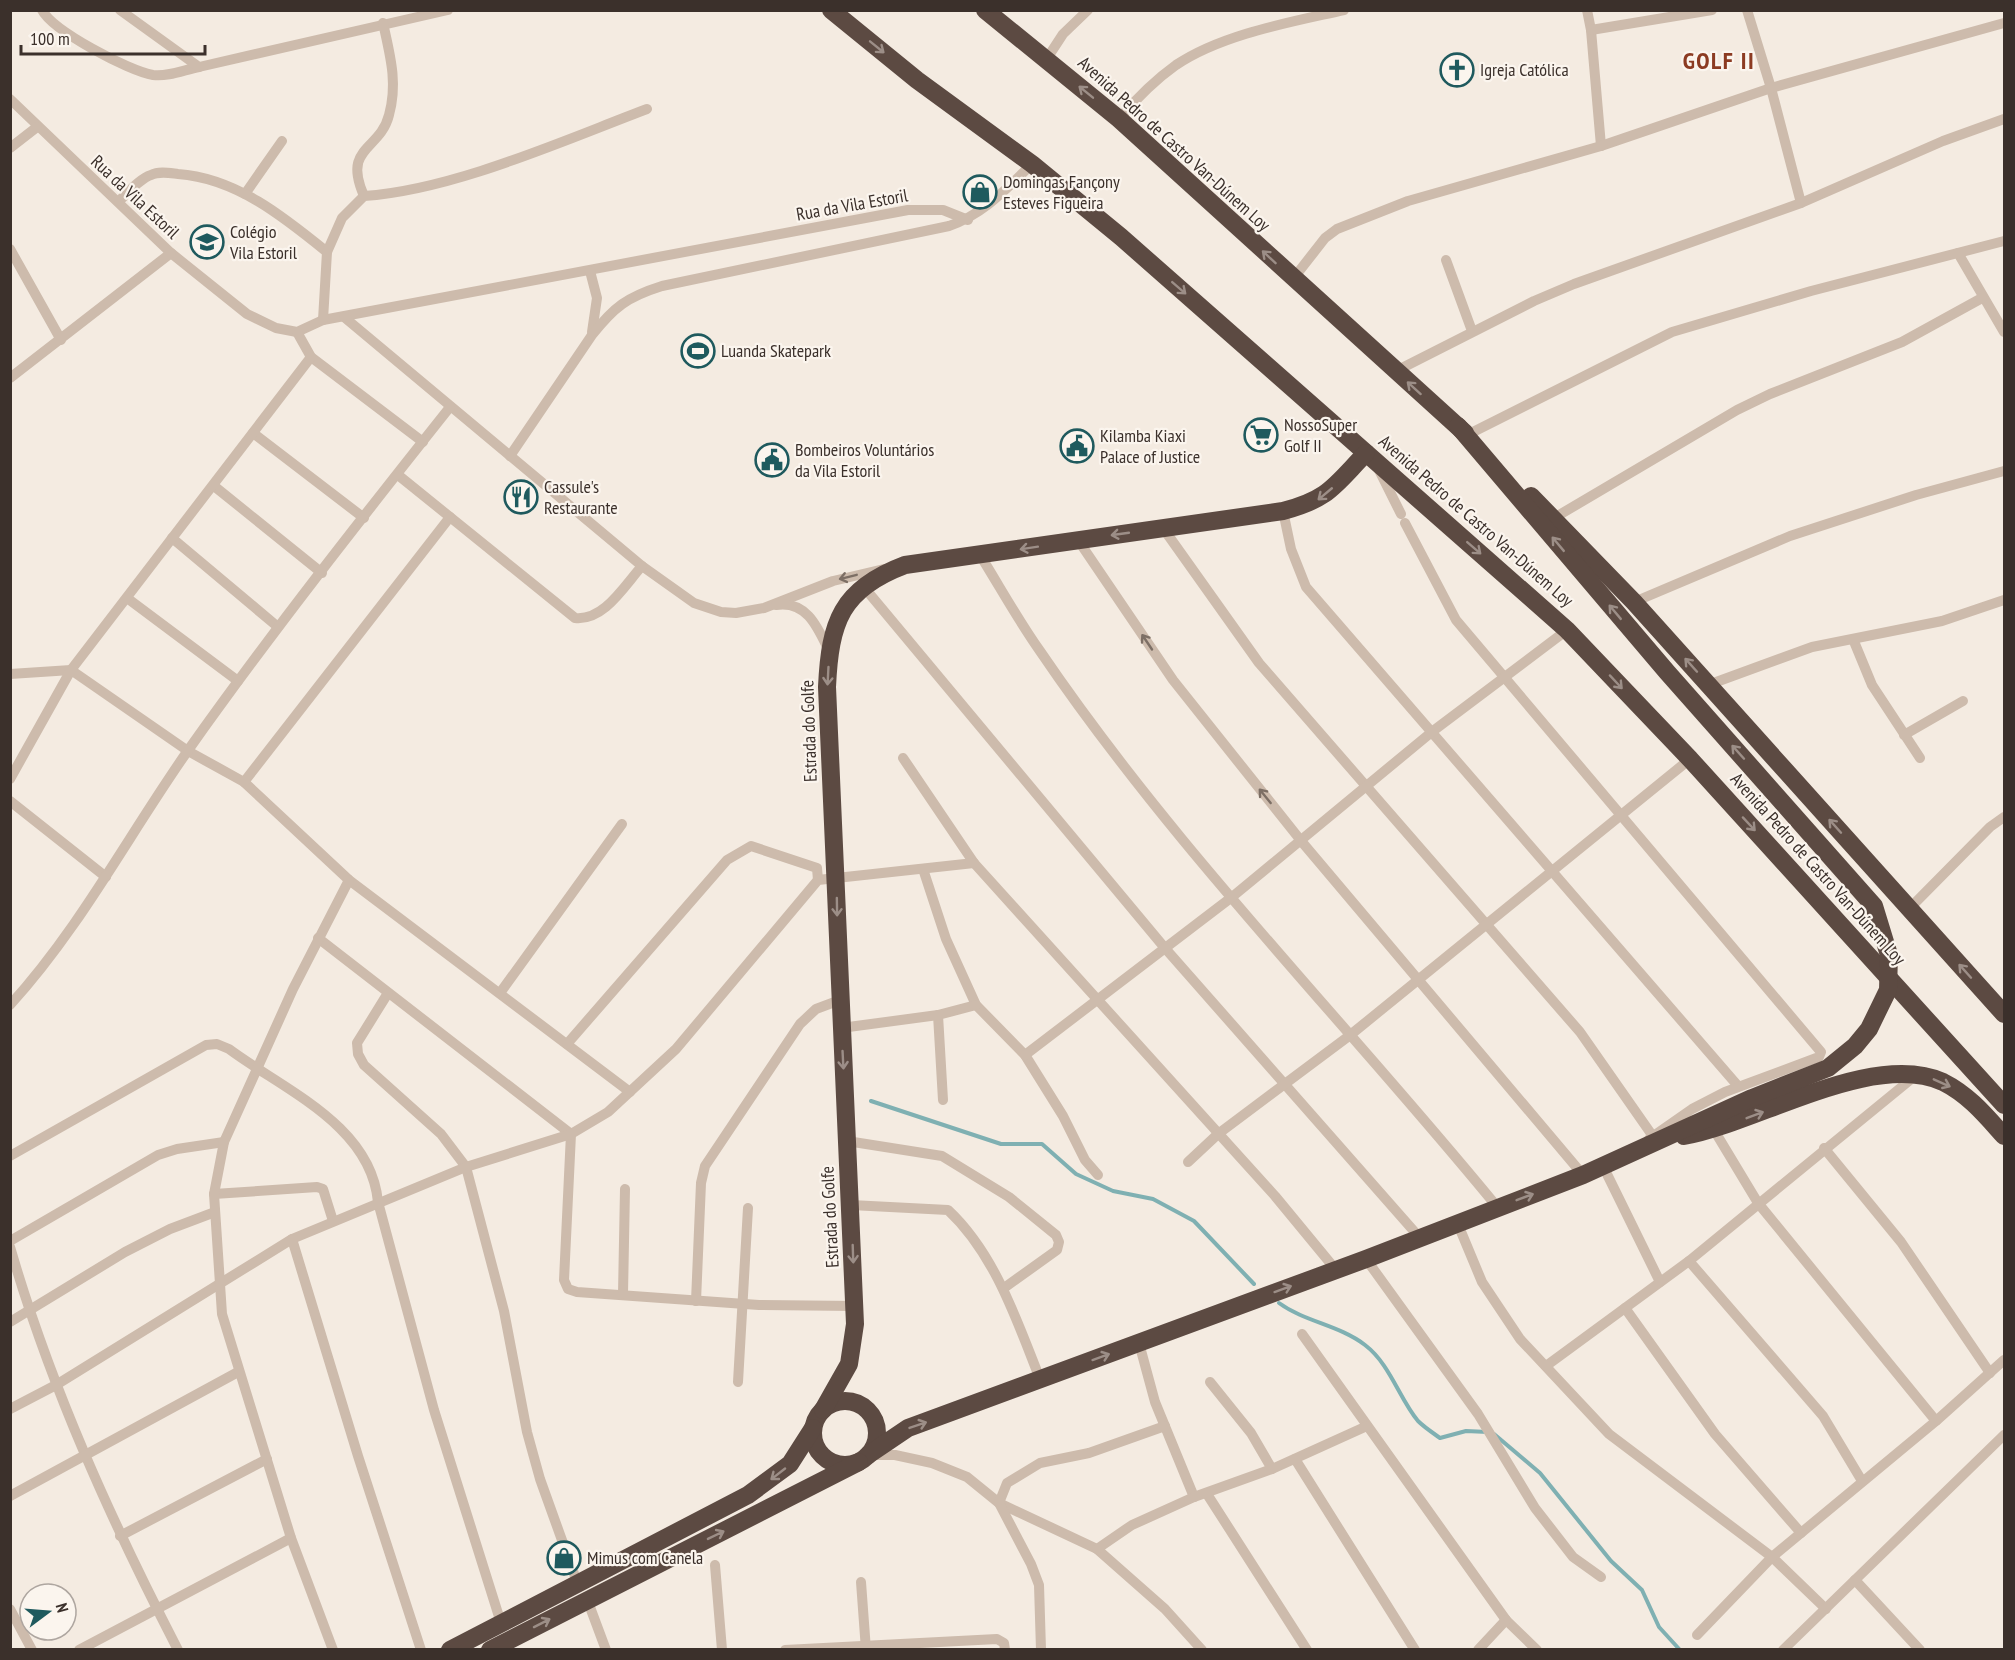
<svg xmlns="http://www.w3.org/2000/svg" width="2015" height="1660" viewBox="0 0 2015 1660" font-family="'PT Sans Narrow',sans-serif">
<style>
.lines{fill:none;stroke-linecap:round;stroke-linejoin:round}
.stream{stroke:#7fb0b2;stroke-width:4}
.street{stroke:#cdbbac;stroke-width:10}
.highway{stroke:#5c4a42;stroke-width:18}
.oneway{stroke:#9c8e87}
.oneway2{stroke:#7d6f65}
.labels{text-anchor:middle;stroke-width:4.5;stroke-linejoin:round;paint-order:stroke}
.poi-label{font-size:18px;fill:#3b302b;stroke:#fbf5ee;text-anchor:start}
.street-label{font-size:18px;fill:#3b302b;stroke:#fbf5ee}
.district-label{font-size:24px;font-weight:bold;letter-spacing:1.5px;fill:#8c3b22;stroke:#fbf5ee}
</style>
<rect width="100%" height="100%" fill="#f4ebe1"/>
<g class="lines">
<!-- stream -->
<g class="stream">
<path d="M871,1101L1001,1144H1042L1076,1174L1113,1191L1153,1199L1194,1221L1254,1284"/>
<path d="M1279,1303C1305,1322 1339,1325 1365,1345C1390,1364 1399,1398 1418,1421C1424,1427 1433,1433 1440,1438L1466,1431L1488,1432"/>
<path d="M1494,1434L1540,1473L1611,1561L1642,1590L1659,1627L1680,1650"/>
</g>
<!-- street -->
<g class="street">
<path d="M42,10C53,31 129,71 153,75C168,77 184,70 199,67"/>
<path d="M120,10L199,67L448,10"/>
<path d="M1587,10L1591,30L1601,146"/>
<path d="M1747,10L1771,88L1801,203"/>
<path d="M1591,30L1712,10"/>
<path d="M1046,60L1063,34L1088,10"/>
<path d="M10,99L171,253L247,314L276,328L297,332L323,320L908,210H943L968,220"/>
<path d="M1119,119C1136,99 1155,80 1176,65C1222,34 1291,22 1344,10"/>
<path d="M10,148L37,127"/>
<path d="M245,194L282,141"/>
<path d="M364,196C342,146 380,151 389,115C398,83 390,55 383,23"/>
<path d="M119,201C128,193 139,179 151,175C159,171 169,173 178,174C236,178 284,217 327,252L323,320"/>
<path d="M10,249L61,340"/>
<path d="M327,252L342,218L364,196C453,190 562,141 647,109"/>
<path d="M1958,253L2004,332"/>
<path d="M1446,260L1472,331"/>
<path d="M590,271L597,298L592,332"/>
<path d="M1293,279L1325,238L1337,229L1408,201L1601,146L1771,88L2004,23"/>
<path d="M344,317L642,566L694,603L721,612L736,613L764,608L833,581L884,569"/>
<path d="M297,332L311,357L423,442"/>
<path d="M1396,371L1534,301L1574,284L1801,203L1943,141L2004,119"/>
<path d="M10,378L171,253"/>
<path d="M253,433L364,518"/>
<path d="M1467,435L1672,332L1811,291L2004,241"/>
<path d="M510,456L592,335C614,307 627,297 662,286L949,226C984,214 1006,189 1032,164"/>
<path d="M1379,470L1401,514"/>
<path d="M398,475L575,618C604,621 624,586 642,566"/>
<path d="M214,486L322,573"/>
<path d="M1283,511L1291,549L1306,587L1738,1086"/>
<path d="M1554,518L1737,410L1770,394L1902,342L1982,298"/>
<path d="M1405,523L1456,620L1821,1052L1819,1057L1725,1092L1692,1109L1649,1139"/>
<path d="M1163,528L1259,663L1580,1032L1652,1135"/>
<path d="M172,538L278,627"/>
<path d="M1078,540L1173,680L1302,842L1583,1175"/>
<path d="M980,555C1000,587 1018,620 1040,651C1175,850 1346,1022 1498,1208"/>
<path d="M863,586L1164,947L1420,1238"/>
<path d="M127,598L238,681"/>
<path d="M1634,602L1790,536L1916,495L2004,471"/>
<path d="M776,605C807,600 818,628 829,651"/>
<path d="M1853,639L1872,685L1920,758"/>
<path d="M10,674L71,670L188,751L244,782L349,880L630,1092"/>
<path d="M1708,685L1812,647L1942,621L2004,600"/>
<path d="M1904,735L1963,701"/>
<path d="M903,758L974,863L1275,1196L1336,1270"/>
<path d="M10,779L71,670L311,357"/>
<path d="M244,782L450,517"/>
<path d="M10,801L106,877"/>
<path d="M923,869L946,939L976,1005L1025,1055L1063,1116L1085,1160L1098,1175"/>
<path d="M1909,909L1990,827L2004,817"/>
<path d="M318,938L571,1134L564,1280L568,1289L577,1292L759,1305L855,1306"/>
<path d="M388,993L357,1043L358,1054L364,1065L441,1134L466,1167L504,1311L527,1432L540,1479L577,1582"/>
<path d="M500,993L622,824"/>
<path d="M10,1005C81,927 129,834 189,749C272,632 361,519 450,407"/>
<path d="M938,1015L943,1100"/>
<path d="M841,1028L938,1015L976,1005"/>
<path d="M567,1044L727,860L751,846L817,868L818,880"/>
<path d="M1025,1055L1232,897L1433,731L1567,630"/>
<path d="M1714,1130L1758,1203L1936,1421"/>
<path d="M847,1141L942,1156L1009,1197L1056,1235L1059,1242L1057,1250L1004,1288"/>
<path d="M1824,1148L1901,1242L1990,1373"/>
<path d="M10,1156L206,1045L217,1044L229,1049C284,1090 371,1125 378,1202L434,1410L501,1623"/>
<path d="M1188,1162L1218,1134L1349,1036L1690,759"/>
<path d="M1603,1166L1660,1282"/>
<path d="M214,1194L317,1187L323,1189L333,1221"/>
<path d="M851,1205L948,1210C995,1254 1017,1321 1040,1379"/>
<path d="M1457,1222L1482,1282L1520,1339L1609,1434L1772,1557L1826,1609"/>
<path d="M292,1239L358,1456L421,1650"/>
<path d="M10,1241L158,1155L177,1149L224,1142"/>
<path d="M10,1247C51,1388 111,1520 178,1650"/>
<path d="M1366,1259L1478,1414L1535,1508L1573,1557L1601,1577"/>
<path d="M1689,1261L1823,1416L1862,1481"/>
<path d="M623,1294L625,1189"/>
<path d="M696,1301L701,1183L705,1166L800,1024L816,1009L840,1000"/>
<path d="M10,1322L125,1252L170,1229L215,1212"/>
<path d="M1302,1334L1506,1620L1537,1650"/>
<path d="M1139,1343L1155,1402L1194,1497"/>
<path d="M1546,1366L1625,1308"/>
<path d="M738,1382L748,1208"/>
<path d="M1210,1382L1251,1433L1272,1469"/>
<path d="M10,1409L56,1385L292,1239L466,1167L571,1134L608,1112L676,1049L818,880L974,863"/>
<path d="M871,1455H895L932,1463L967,1477L999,1503L1097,1549L1165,1609L1202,1650"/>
<path d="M1295,1459L1415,1650"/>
<path d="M1207,1494L1307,1650"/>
<path d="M10,1496L238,1372"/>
<path d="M1801,1533L1715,1434L1625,1308L1689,1261L1915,1076"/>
<path d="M120,1536L267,1459"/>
<path d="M1097,1549L1132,1525L1194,1497L1272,1469L1367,1426"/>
<path d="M715,1565L722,1650"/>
<path d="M1855,1580L1920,1650"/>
<path d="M861,1582L866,1650"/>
<path d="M587,1599L606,1650"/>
<path d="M10,1609L32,1650"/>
<path d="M1697,1635L1772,1557L1936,1421L2004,1360"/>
<path d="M79,1650L291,1538"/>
<path d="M333,1650L291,1538L222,1314L214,1194L224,1142L293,989L349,880"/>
<path d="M785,1650L997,1639L1004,1643L1005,1650"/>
<path d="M1041,1650L1039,1585L1031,1564L999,1503L1007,1483L1040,1463L1089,1453L1165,1426"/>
<path d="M1478,1650L1506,1620"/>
<path d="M1783,1650L2004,1435"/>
</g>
<!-- highway -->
<g class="highway">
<path d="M831,10L917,80L1032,164L1121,237L1567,630L1690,759L2004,1105"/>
<path d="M985,10L1119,119L1465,433"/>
<path d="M1531,496L1634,602L2004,1014"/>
<path d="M1684,1136C1757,1123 1873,1050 1943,1082C1969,1095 1986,1116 2004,1136"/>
<circle cx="845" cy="1433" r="32"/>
<path d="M823,1410L849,1364L855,1324L827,687C830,622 841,589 905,565L1283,511C1329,499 1334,486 1366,453"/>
<path d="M868,1455L908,1428L1366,1259L1583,1175L1752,1098L1828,1068L1855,1046L1869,1029L1888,990L1889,955L1874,906L1667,672L1458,426"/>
<path d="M450,1650L748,1495L790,1464L813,1428"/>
<path d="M490,1650L859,1462"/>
</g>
</g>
<!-- one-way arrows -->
<defs><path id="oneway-shaft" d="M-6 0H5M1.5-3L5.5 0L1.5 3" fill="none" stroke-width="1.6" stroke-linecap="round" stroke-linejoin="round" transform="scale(1.5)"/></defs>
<g class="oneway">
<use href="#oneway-shaft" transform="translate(877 47) rotate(39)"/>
<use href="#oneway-shaft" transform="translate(1086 92) rotate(-141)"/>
<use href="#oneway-shaft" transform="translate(1269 257) rotate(-137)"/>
<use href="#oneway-shaft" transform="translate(1179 288) rotate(41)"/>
<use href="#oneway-shaft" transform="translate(1414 388) rotate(-138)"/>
<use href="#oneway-shaft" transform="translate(1325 494) rotate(140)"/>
<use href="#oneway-shaft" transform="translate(1120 534) rotate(172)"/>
<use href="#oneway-shaft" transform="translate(1558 544) rotate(-130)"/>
<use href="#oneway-shaft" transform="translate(1029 548) rotate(171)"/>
<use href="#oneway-shaft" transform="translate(1474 548) rotate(41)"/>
<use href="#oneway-shaft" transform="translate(1615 612) rotate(-130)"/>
<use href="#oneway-shaft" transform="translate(1691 665) rotate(-132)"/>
<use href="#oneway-shaft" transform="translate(828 676) rotate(93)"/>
<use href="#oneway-shaft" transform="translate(1616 682) rotate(47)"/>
<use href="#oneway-shaft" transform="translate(1738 752) rotate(-132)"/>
<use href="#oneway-shaft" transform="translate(1749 824) rotate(47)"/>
<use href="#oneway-shaft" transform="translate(1835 826) rotate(-132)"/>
<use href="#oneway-shaft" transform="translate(837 907) rotate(89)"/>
<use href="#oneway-shaft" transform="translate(1965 971) rotate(-132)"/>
<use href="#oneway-shaft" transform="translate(843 1060) rotate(87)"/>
<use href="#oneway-shaft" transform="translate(1942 1083) rotate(24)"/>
<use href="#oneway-shaft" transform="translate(1755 1115) rotate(-21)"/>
<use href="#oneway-shaft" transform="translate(1525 1197) rotate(-21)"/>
<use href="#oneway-shaft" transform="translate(853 1254) rotate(88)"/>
<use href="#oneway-shaft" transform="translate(1283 1289) rotate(-20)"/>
<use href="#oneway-shaft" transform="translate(1101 1357) rotate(-20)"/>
<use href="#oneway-shaft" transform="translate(918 1425) rotate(-19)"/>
<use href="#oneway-shaft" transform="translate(778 1474) rotate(142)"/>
<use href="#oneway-shaft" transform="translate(716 1535) rotate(-26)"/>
<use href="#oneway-shaft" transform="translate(542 1623) rotate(-27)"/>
</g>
<g class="oneway2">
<use href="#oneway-shaft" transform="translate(848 577) rotate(166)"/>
<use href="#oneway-shaft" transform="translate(1147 642) rotate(-124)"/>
<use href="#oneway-shaft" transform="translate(1265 796) rotate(-129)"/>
</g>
<!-- icons -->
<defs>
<symbol id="church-ring" viewBox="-11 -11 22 22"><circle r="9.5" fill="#fbf5ee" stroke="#1f5a5e" stroke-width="1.5"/><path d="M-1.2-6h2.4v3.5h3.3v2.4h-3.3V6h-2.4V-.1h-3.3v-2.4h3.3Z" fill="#1f5a5e"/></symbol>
<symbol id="shop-ring" viewBox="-11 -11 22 22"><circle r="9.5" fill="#fbf5ee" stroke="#1f5a5e" stroke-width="1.5"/><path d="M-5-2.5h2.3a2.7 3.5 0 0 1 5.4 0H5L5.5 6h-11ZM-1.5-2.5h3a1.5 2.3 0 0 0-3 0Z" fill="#1f5a5e"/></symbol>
<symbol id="school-ring" viewBox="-11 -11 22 22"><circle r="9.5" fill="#fbf5ee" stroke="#1f5a5e" stroke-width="1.5"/><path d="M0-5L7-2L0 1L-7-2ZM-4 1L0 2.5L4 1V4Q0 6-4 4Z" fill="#1f5a5e"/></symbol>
<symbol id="stadium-ring" viewBox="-11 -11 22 22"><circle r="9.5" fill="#fbf5ee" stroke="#1f5a5e" stroke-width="1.5"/><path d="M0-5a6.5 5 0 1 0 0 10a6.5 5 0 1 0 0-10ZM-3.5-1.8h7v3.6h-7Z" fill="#1f5a5e"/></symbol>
<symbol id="supermarket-ring" viewBox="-11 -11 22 22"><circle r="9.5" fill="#fbf5ee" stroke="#1f5a5e" stroke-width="1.5"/><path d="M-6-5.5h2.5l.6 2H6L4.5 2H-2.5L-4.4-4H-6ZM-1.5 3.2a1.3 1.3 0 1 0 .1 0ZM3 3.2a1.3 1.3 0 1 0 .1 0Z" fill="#1f5a5e"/></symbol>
<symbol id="civic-ring" viewBox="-11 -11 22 22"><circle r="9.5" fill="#fbf5ee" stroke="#1f5a5e" stroke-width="1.5"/><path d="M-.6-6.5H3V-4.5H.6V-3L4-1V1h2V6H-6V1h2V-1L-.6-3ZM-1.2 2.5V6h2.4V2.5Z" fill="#1f5a5e"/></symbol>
<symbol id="restaurant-ring" viewBox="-11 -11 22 22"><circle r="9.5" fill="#fbf5ee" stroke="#1f5a5e" stroke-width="1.5"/><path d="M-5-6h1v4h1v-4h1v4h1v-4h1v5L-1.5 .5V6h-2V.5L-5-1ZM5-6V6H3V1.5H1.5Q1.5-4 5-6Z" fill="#1f5a5e"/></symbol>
</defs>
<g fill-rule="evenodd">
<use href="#church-ring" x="1438" y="51" width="38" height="38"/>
<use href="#shop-ring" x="961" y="173" width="38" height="38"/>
<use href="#school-ring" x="188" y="223" width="38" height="38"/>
<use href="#stadium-ring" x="679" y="332" width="38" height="38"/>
<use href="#supermarket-ring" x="1242" y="416" width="38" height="38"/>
<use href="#civic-ring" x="1058" y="427" width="38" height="38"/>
<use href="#civic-ring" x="753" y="441" width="38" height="38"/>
<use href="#restaurant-ring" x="502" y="478" width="38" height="38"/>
<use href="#shop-ring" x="545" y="1539" width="38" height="38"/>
</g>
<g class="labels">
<!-- poi labels -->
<g class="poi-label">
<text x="1480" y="76">Igreja Católica</text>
<text x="1003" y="188">Domingas Fançony<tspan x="1003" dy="21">Esteves Figueira</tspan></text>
<text x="230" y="238">Colégio<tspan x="230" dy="21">Vila Estoril</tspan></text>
<text x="721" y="357">Luanda Skatepark</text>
<text x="1284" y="431">NossoSuper<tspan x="1284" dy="21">Golf II</tspan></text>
<text x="1100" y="442">Kilamba Kiaxi<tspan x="1100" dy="21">Palace of Justice</tspan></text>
<text x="795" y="456">Bombeiros Voluntários<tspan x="795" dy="21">da Vila Estoril</tspan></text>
<text x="544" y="493">Cassule's<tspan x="544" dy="21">Restaurante</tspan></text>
<text x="587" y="1564">Mimus com Canela</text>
</g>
<!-- street labels -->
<g class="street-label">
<text transform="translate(1174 144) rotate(42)" y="6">Avenida Pedro de Castro Van-Dúnem Loy</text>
<text transform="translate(135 197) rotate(43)" y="6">Rua da Vila Estoril</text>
<text transform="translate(852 205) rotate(-10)" y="6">Rua da Vila Estoril</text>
<text transform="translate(1476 521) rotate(41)" y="6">Avenida Pedro de Castro Van-Dúnem Loy</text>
<text transform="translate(809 731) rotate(-92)" y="6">Estrada do Golfe</text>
<text transform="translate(1818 869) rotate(48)" y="6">Avenida Pedro de Castro Van-Dúnem Loy</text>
<text transform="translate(830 1217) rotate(-93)" y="6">Estrada do Golfe</text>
</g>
<!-- district labels -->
<g class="district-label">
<text x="1719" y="69">GOLF II</text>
</g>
</g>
<!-- border -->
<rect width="2015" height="1660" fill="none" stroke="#3b302b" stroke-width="24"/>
<!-- north arrow -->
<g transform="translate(48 1612) rotate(74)"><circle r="28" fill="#fbf5ee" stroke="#aea6a0" stroke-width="1.5"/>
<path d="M0-4.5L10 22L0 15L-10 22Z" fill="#1f5a5e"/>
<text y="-9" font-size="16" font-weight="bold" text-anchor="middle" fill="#3b302b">N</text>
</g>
<!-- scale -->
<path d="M21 45v9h184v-9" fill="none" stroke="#3b302b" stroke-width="3"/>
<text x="30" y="45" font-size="18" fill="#3b302b" stroke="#fbf5ee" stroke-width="4.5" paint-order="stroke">100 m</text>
</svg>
